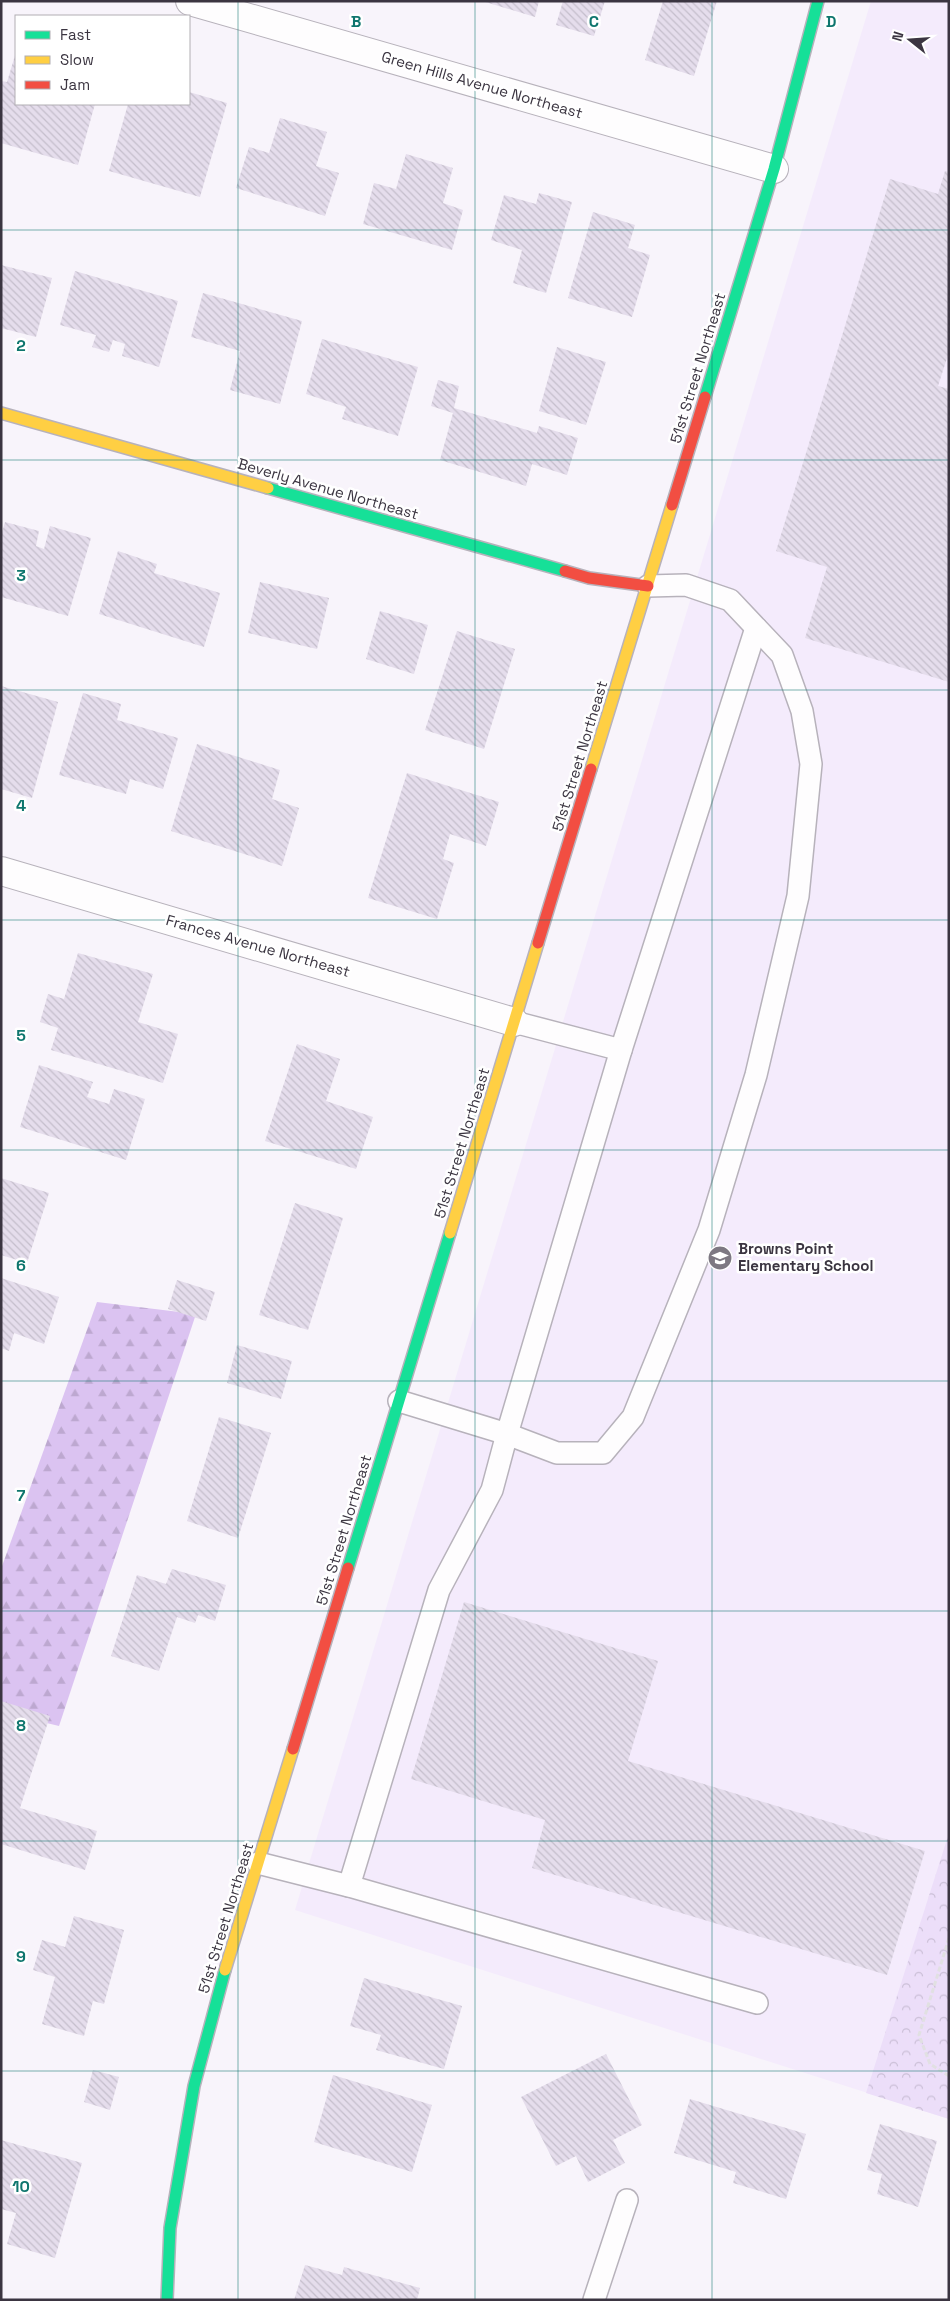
<svg xmlns="http://www.w3.org/2000/svg" width="950" height="2301" viewBox="0 0 950 2301" font-family="'Space Grotesk',sans-serif">
<style>
.built{fill:#f4ebfc}
.forest{fill:url(#forest-firs)}
.park{fill:url(#park-crowns)}
.building{fill:url(#building-back-hatch)}
.lines{fill:none;stroke-linecap:round;stroke-linejoin:round}
.lane-casing{stroke:#b7b2bb;stroke-width:24}
.street-casing{stroke:#b7b2bb;stroke-width:30}
.fast-casing{stroke:#b7b2bb;stroke-width:14}
.slow-casing{stroke:#b7b2bb;stroke-width:14}
.jam-casing{stroke:#b7b2bb;stroke-width:14}
.path{stroke:#e1e0e2;stroke-width:3;stroke-dasharray:5 2.5;stroke-linecap:butt}
.lane{stroke:#fefdfe;stroke-width:21}
.street{stroke:#fefdfe;stroke-width:28}
.fast{stroke:#16e098;stroke-width:11}
.slow{stroke:#ffcf43;stroke-width:11}
.jam{stroke:#f24e42;stroke-width:11}
.grid{fill:none;stroke:#0f766e;stroke-width:1;stroke-opacity:0.55}
.labels{text-anchor:middle;stroke-width:5;stroke-linejoin:round;paint-order:stroke}
.street-label{font-size:15px;fill:#3b3541;stroke:#fff}
.poi-label{font-size:15px;font-weight:bold;fill:#3b3541;stroke:#fff;text-anchor:start}
.grid-label{font-size:16px;text-anchor:middle;font-weight:bold;fill:#0f766e;stroke:#fff;stroke-width:5;stroke-linejoin:round;paint-order:stroke}
</style>
<defs>
<pattern id="forest-firs" width="22" height="20" patternUnits="userSpaceOnUse" patternTransform="scale(1.25)"><rect width="22" height="20" fill="#dbc3f1"/><path d="M5 1l3.5 6h-7zM16 11l3.5 6h-7z" fill="#bda8d0"/></pattern>
<pattern id="park-crowns" width="20" height="18" patternUnits="userSpaceOnUse" patternTransform="scale(1.25)"><rect width="20" height="18" fill="#ecdef9"/><path d="M2 6a3 3 0 1 1 6 0M12 15a3 3 0 1 1 6 0" fill="none" stroke="#cbbfd7"/></pattern>
<pattern id="building-back-hatch" width="6" height="6" patternUnits="userSpaceOnUse" patternTransform="scale(1.25)"><rect width="6" height="6" fill="#e5ddec"/><path d="M-1 5l2 2M0 0l6 6M5-1l2 2" fill="none" stroke="#c5becc"/></pattern>
</defs>
<rect width="100%" height="100%" fill="#f8f4fb"/>
<!-- built -->
<path class="built" d="M871,1H949V2119L295,1910Z"/>
<!-- forest -->
<path class="forest" d="M97,1302L196,1314L59,1726L1,1712V1569Z"/>
<!-- park -->
<path class="park" d="M949,1833V2119L866,2093Z"/>
<!-- building -->
<g class="building">
<path d="M482,1H539L535,17Z"/>
<path d="M563,1H605L594,36L556,25Z"/>
<path d="M663,1H717L694,76L645,60Z"/>
<path d="M16,52V104H95L78,165L1,143V81L7,82Z"/>
<path d="M189,92L227,103L200,197L109,171L128,104H189Z"/>
<path d="M280,118L327,132L316,166L339,173L325,216L236,188L249,147L269,153Z"/>
<path d="M406,154L453,168L443,203L463,210L452,250L363,224L374,183L396,189Z"/>
<path d="M945,171L949,172V352L938,386L949,389V682L805,638L827,567L776,551L890,179L938,194Z"/>
<path d="M539,193L572,202L546,293L513,283L522,250L491,240L504,195L536,204Z"/>
<path d="M593,212L635,225L628,248L650,255L632,317L568,298Z"/>
<path d="M1,265L52,278L36,337L1,328Z"/>
<path d="M75,271L178,301L159,367L122,356L125,344L113,340L109,352L92,347L96,335L60,325Z"/>
<path d="M203,293L302,321L280,404L230,390L240,351L191,337Z"/>
<path d="M322,339L418,367L398,436L342,419L346,407L306,394Z"/>
<path d="M557,347L606,362L586,425L539,411Z"/>
<path d="M438,380L459,386L454,408L537,433L539,426L578,438L567,475L532,464L526,486L440,460L453,413L431,406Z"/>
<path d="M5,522L39,531L36,546L44,549L50,526L91,538L68,616L1,597V536Z"/>
<path d="M118,551L157,564L154,573L220,593L204,647L99,614Z"/>
<path d="M260,582L329,598L317,649L248,633Z"/>
<path d="M380,611L428,625L414,674L366,659Z"/>
<path d="M457,631L515,649L484,749L425,730Z"/>
<path d="M1,686L58,702L32,798L1,789Z"/>
<path d="M83,693L121,704L117,720L178,738L163,789L130,779L126,794L59,775Z"/>
<path d="M197,744L280,770L272,799L299,808L282,866L171,831Z"/>
<path d="M407,773L499,802L486,846L450,834L443,859L454,863L437,919L368,898Z"/>
<path d="M78,953L153,974L138,1022L178,1034L163,1083L51,1050L58,1028L40,1022L48,994L64,999Z"/>
<path d="M297,1044L340,1059L326,1101L373,1117L356,1169L265,1141Z"/>
<path d="M39,1065L93,1082L87,1097L109,1104L114,1089L145,1099L126,1160L20,1127Z"/>
<path d="M1,1178L49,1193L27,1263L1,1255Z"/>
<path d="M295,1203L343,1218L308,1330L259,1315Z"/>
<path d="M1,1278L59,1297L44,1344L14,1333L9,1351L1,1348Z"/>
<path d="M177,1280L215,1292L206,1321L168,1309Z"/>
<path d="M237,1345L292,1361L281,1399L227,1383Z"/>
<path d="M219,1417L271,1433L238,1538L187,1521Z"/>
<path d="M172,1569L226,1585L215,1621L198,1615L195,1623L177,1617L159,1671L111,1656L137,1575L166,1584Z"/>
<path d="M464,1602L658,1661L628,1761L925,1851L887,1975L532,1868L545,1820L411,1779Z"/>
<path d="M1,1701L50,1716L20,1808L97,1831L85,1870L1,1844Z"/>
<path d="M74,1916L124,1930L104,2004L93,2001L84,2036L42,2024L55,1977L33,1970L42,1940L65,1947Z"/>
<path d="M364,1978L462,2006L444,2069L376,2050L381,2035L350,2026Z"/>
<path d="M606,2054L642,2125L613,2140L625,2163L588,2182L576,2156L556,2166L521,2097Z"/>
<path d="M93,2070L119,2077L110,2110L84,2102Z"/>
<path d="M333,2075L432,2105L412,2172L314,2142Z"/>
<path d="M690,2099L806,2134L786,2199L733,2183L736,2172L674,2153Z"/>
<path d="M880,2124L937,2141L918,2207L877,2194L882,2174L867,2170Z"/>
<path d="M1,2140L82,2163L55,2258L7,2244L16,2213L1,2209Z"/>
<path d="M305,2265L342,2275L344,2267L420,2288L417,2300H294Z"/>
</g>
<g class="lines">
<defs>
<g id="lane">
<path d="M514,1022L621,1050"/>
<path d="M399,1401L507,1434L557,1453H603L633,1417L709,1230L756,1075L798,896L811,764L802,711L782,655L730,600L686,585L648,586"/>
<path d="M258,1863L349,1886L757,2003"/>
<path d="M349,1886L439,1590L492,1490L507,1434L621,1050L756,628"/>
<path d="M594,2300L627,2200"/>
</g>
<g id="street">
<path d="M190,1L774,169"/>
<path d="M1,871L514,1022"/>
</g>
<g id="fast">
<path d="M705,397L774,169L818,1"/>
<path d="M268,488L565,571"/>
<path d="M348,1568L450,1233"/>
<path d="M167,2300L170,2228L194,2086L225,1970"/>
</g>
<g id="slow">
<path d="M1,413L268,488"/>
<path d="M591,769L672,505"/>
<path d="M450,1233L538,943"/>
<path d="M225,1970L293,1749"/>
</g>
<g id="jam">
<path d="M672,505L705,397"/>
<path d="M565,571L589,578L648,586"/>
<path d="M538,943L591,769"/>
<path d="M293,1749L348,1568"/>
</g>
</defs>
<!-- lane casing -->
<use href="#lane" class="lane-casing"/>
<!-- street casing -->
<use href="#street" class="street-casing"/>
<!-- fast casing -->
<use href="#fast" class="fast-casing"/>
<!-- slow casing -->
<use href="#slow" class="slow-casing"/>
<!-- jam casing -->
<use href="#jam" class="jam-casing"/>
<!-- path -->
<path class="path" d="M949,1938L919,2035L930,2064L949,2076"/>
<!-- lane -->
<use href="#lane" class="lane"/>
<!-- street -->
<use href="#street" class="street"/>
<!-- fast -->
<use href="#fast" class="fast"/>
<!-- slow -->
<use href="#slow" class="slow"/>
<!-- jam -->
<use href="#jam" class="jam"/>
</g>
<!-- grid -->
<path class="grid" d="M238,1V2300M475,1V2300M712,1V2300M1,230H949M1,460H949M1,690H949M1,920H949M1,1150H949M1,1381H949M1,1611H949M1,1841H949M1,2071H949"/>
<!-- icons -->
<defs>
<symbol id="school-disc" viewBox="-11 -11 22 22"><circle r="9.5" fill="#7d7882" stroke="#fff"/><path d="M0-5L7-2L0 1L-7-2ZM-4 1L0 2.5L4 1V4Q0 6-4 4Z" fill="#fff"/></symbol>
</defs>
<g fill-rule="evenodd">
<use href="#school-disc" x="706" y="1244" width="28" height="28"/>
</g>
<g class="labels">
<!-- street labels -->
<g class="street-label">
<text transform="translate(482 85) rotate(16)" y="5">Green Hills Avenue Northeast</text>
<text transform="translate(698 368) rotate(-73)" y="5">51st Street Northeast</text>
<text transform="translate(328 489) rotate(16)" y="5">Beverly Avenue Northeast</text>
<text transform="translate(580 756) rotate(-73)" y="5">51st Street Northeast</text>
<text transform="translate(258 946) rotate(16)" y="5">Frances Avenue Northeast</text>
<text transform="translate(462 1143) rotate(-73)" y="5">51st Street Northeast</text>
<text transform="translate(344 1530) rotate(-73)" y="5">51st Street Northeast</text>
<text transform="translate(226 1918) rotate(-73)" y="5">51st Street Northeast</text>
</g>
<!-- poi labels -->
<g class="poi-label">
<text x="738" y="1254">Browns Point<tspan x="738" dy="17">Elementary School</tspan></text>
</g>
</g>
<g class="grid-label">
<text x="356" y="27">B</text>
<text x="594" y="27">C</text>
<text x="831" y="27">D</text>
<text x="21" y="351">2</text>
<text x="21" y="581">3</text>
<text x="21" y="811">4</text>
<text x="21" y="1041">5</text>
<text x="21" y="1271">6</text>
<text x="21" y="1501">7</text>
<text x="21" y="1731">8</text>
<text x="21" y="1962">9</text>
<text x="21" y="2192">10</text>
</g>
<!-- border -->
<rect width="950" height="2301" fill="none" stroke="#3b3541" stroke-width="5"/>
<!-- legend -->
<rect x="15" y="15" width="175" height="90" fill="#ffffff" stroke="#b1aeb3"/>
<rect x="25" y="31" width="25" height="8" fill="#16e098" stroke="#b1aeb3"/>
<text x="60" y="40" font-size="15" fill="#3b3541">Fast</text>
<rect x="25" y="56" width="25" height="8" fill="#ffcf43" stroke="#b1aeb3"/>
<text x="60" y="65" font-size="15" fill="#3b3541">Slow</text>
<rect x="25" y="81" width="25" height="8" fill="#f24e42" stroke="#b1aeb3"/>
<text x="60" y="90" font-size="15" fill="#3b3541">Jam</text>
<!-- north arrow -->
<g transform="translate(910 40) rotate(287)" stroke="#ffffff" stroke-width="4" paint-order="stroke">
<path d="M0-4L9 19L0 12L-9 19Z" fill="#3b3541"/>
<text y="-8" font-size="14" font-weight="bold" text-anchor="middle" fill="#3b3541">N</text>
</g>
</svg>
